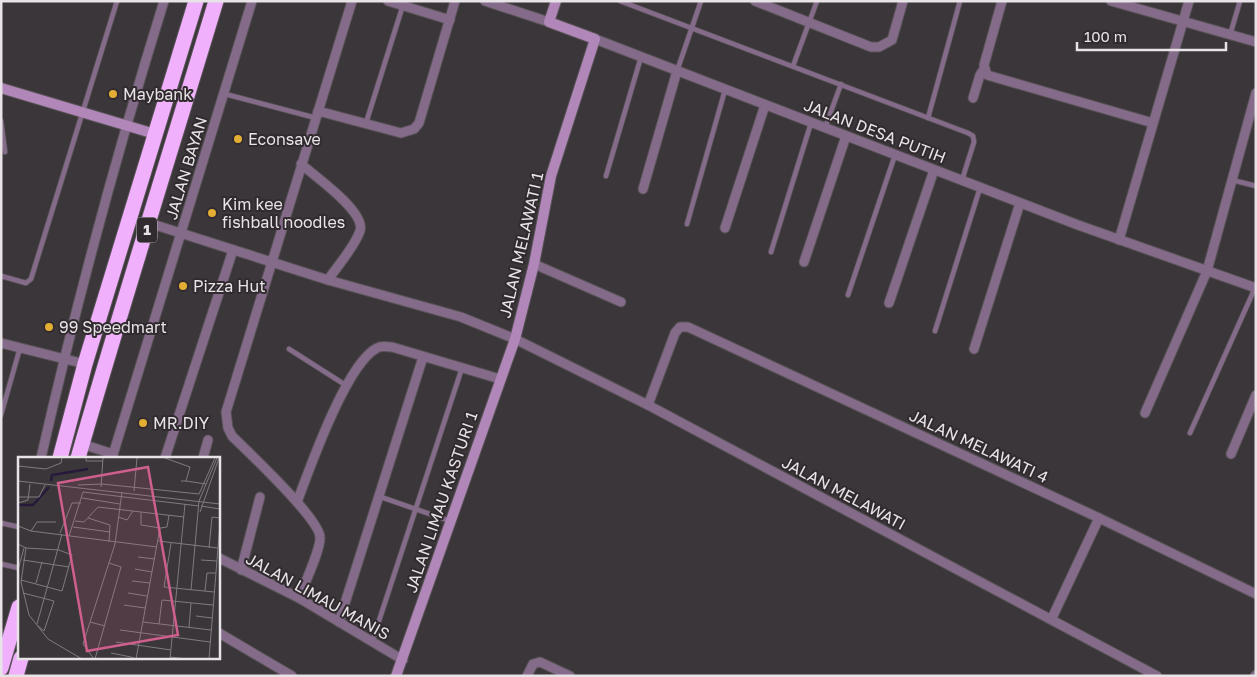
<svg xmlns="http://www.w3.org/2000/svg" width="1257" height="677" viewBox="0 0 1257 677" font-family="'Golos Text',sans-serif">
<style>
.lines{fill:none;stroke-linecap:round;stroke-linejoin:round}
.lane-casing{stroke:#575255;stroke-width:6}
.street-casing{stroke:#575255;stroke-width:11}
.secondary-casing{stroke:#575255;stroke-width:12}
.highway-casing{stroke:#575255;stroke-width:17}
.lane{stroke:#856b8a;stroke-width:4.5}
.street{stroke:#856b8a;stroke-width:9}
.secondary{stroke:#b087b8;stroke-width:10}
.highway{stroke:#f0b0fc;stroke-width:15}
.poi-dot{fill:#e2ae34;stroke:#312b2f;stroke-width:2}
.labels{text-anchor:middle;stroke-width:4;stroke-linejoin:round;paint-order:stroke}
.shield{fill:#312b2f;stroke:#b0acaf;stroke-width:1}
.shield-label{font-size:15px;font-weight:bold;fill:#e7e3e6}
.poi-label{font-size:16px;fill:#e7e3e6;stroke:#312b2f;text-anchor:start}
.street-label{font-size:16px;fill:#e7e3e6;stroke:#312b2f}
.inset-river{fill:none;stroke:#27193b;stroke-width:2.5}
.inset-road{fill:none;stroke:#807b7e;stroke-width:1}
.view{fill:#cf5f8c;fill-opacity:0.15;stroke:#cf5f8c;stroke-width:2.5}
.inset-edge{fill:none;stroke:#e7e3e6;stroke-width:2.5}
</style>
<rect width="100%" height="100%" fill="#3b3639"/>
<g class="lines">
<defs>
<g id="lane">
<path d="M620,1L968,133L973,136L974,142L962,180"/>
<path d="M1230,35L1240,1"/>
<path d="M793,66L817,1"/>
<path d="M677,71L701,1"/>
<path d="M225,94L316,118"/>
<path d="M928,118L960,1"/>
<path d="M1,121L5,152"/>
<path d="M366,123L403,5"/>
<path d="M825,128L841,84"/>
<path d="M606,176L641,57"/>
<path d="M1232,180L1256,186"/>
<path d="M687,224L725,90"/>
<path d="M771,252L811,123"/>
<path d="M1,276L26,283L31,279L117,1"/>
<path d="M848,295L895,155"/>
<path d="M935,331L980,188"/>
<path d="M289,349L347,386"/>
<path d="M1,415L20,348"/>
<path d="M1190,433L1255,288"/>
<path d="M378,496L450,521"/>
<path d="M1,523L19,527"/>
<path d="M1,564L19,568"/>
<path d="M372,642L462,368"/>
</g>
<g id="street">
<path d="M388,1L450,20"/>
<path d="M485,1L549,22"/>
<path d="M755,1L871,47H879L892,40L903,1"/>
<path d="M1002,1L984,65L987,75L1153,123"/>
<path d="M1111,1L1256,42"/>
<path d="M595,39L1078,225L1256,288"/>
<path d="M973,98L980,75L984,69"/>
<path d="M318,111L401,133L414,129L419,123L455,1"/>
<path d="M301,164C316,177 366,212 360,231C354,248 338,265 328,280"/>
<path d="M643,189L677,71"/>
<path d="M149,223L328,280L461,317L515,339L648,405L1157,676"/>
<path d="M725,228L765,105"/>
<path d="M1119,240L1189,1"/>
<path d="M804,262L846,136"/>
<path d="M534,264L621,302"/>
<path d="M889,303L934,170"/>
<path d="M1,343L85,364"/>
<path d="M974,349L1020,203"/>
<path d="M648,405L675,333L680,327H688L1099,518L1256,594"/>
<path d="M1145,413L1207,271L1256,93"/>
<path d="M82,444L113,454"/>
<path d="M1231,454L1256,395"/>
<path d="M41,458C76,304 117,152 164,1"/>
<path d="M112,458L252,1"/>
<path d="M165,458L233,250"/>
<path d="M203,458L208,440"/>
<path d="M297,502C310,468 346,364 377,348C382,345 387,347 392,347L500,379"/>
<path d="M219,558L299,598L403,660"/>
<path d="M241,570L260,497"/>
<path d="M299,598C304,585 321,549 320,537C319,518 248,452 232,436L228,428L226,412L352,1"/>
<path d="M1052,618L1099,518"/>
<path d="M339,622L423,357"/>
<path d="M219,633L292,676"/>
<path d="M527,676L533,664L540,662L570,676"/>
<path d="M1255,676L1256,675"/>
</g>
<g id="secondary">
<path d="M1,88L155,134"/>
<path d="M396,676L515,339L534,264L551,176L595,39L549,22L556,1"/>
</g>
<g id="highway">
<path d="M60,458L85,364L196,1"/>
<path d="M78,458C122,305 170,153 216,1"/>
<path d="M1,668L19,607"/>
<path d="M16,676L21,658"/>
</g>
</defs>
<!-- lane casing -->
<use href="#lane" class="lane-casing"/>
<!-- street casing -->
<use href="#street" class="street-casing"/>
<!-- secondary casing -->
<use href="#secondary" class="secondary-casing"/>
<!-- highway casing -->
<use href="#highway" class="highway-casing"/>
<!-- lane -->
<use href="#lane" class="lane"/>
<!-- street -->
<use href="#street" class="street"/>
<!-- secondary -->
<use href="#secondary" class="secondary"/>
<!-- highway -->
<use href="#highway" class="highway"/>
</g>
<!-- markers -->
<g class="poi-dot">
<circle cx="113" cy="94" r="5"/>
<circle cx="238" cy="139" r="5"/>
<circle cx="212" cy="213" r="5"/>
<circle cx="183" cy="286" r="5"/>
<circle cx="49" cy="327" r="5"/>
<circle cx="143" cy="423" r="5"/>
</g>
<g class="labels">
<!-- shield labels -->
<rect class="shield" x="137" y="217.5" width="20" height="25" rx="4"/>
<g class="shield-label">
<text x="147" y="235">1</text>
</g>
<!-- poi labels -->
<g class="poi-label">
<text x="123" y="100">Maybank</text>
<text x="248" y="145">Econsave</text>
<text x="222" y="210">Kim kee<tspan x="222" dy="18">fishball noodles</tspan></text>
<text x="193" y="292">Pizza Hut</text>
<text x="59" y="333">99 Speedmart</text>
<text x="153" y="429">MR.DIY</text>
</g>
<!-- street labels -->
<g class="street-label">
<text transform="translate(875 131) rotate(21)" y="6">JALAN DESA PUTIH</text>
<text transform="translate(186 168) rotate(-73)" y="6">JALAN BAYAN</text>
<text transform="translate(521 245) rotate(-77)" y="6">JALAN MELAWATI 1</text>
<text transform="translate(979 446) rotate(25)" y="6">JALAN MELAWATI 4</text>
<text transform="translate(844 493) rotate(28)" y="6">JALAN MELAWATI</text>
<text transform="translate(441 502) rotate(-71)" y="6">JALAN LIMAU KASTURI 1</text>
<text transform="translate(318 596) rotate(29)" y="6">JALAN LIMAU MANIS</text>
</g>
</g>
<!-- overview -->
<g transform="translate(18 457)">
<rect width="202" height="202" fill="#3b3639"/>
<path class="inset-river" d="M33,24L34,18L70,12M0,48H15L31,30"/>
<path class="inset-road" d="M68,1V4H85M147,1L172,10L168,24H163M0,9L28,12L43,6L44,1M0,24L202,47M168,24L188,27M60,28L84,27L181,37L197,1M83,30L85,1M116,34L119,1M65,35L181,49M0,40H21L27,28M64,41L102,47M0,46L10,43L12,27M183,49L202,52M123,55V68L142,71M182,55L201,1M100,60L109,63L115,54M70,61L92,68L91,85M57,64L66,65L80,50L166,60M0,69L13,74L139,90M55,70L92,75M13,74L19,65H38M42,76L54,46H63M51,79L65,35M140,84L200,91M153,86L146,130L196,135M0,87L8,91L41,93L54,98L44,134L3,123M8,91L3,125L11,158L30,182L64,202M191,91L194,60L202,61M120,100L137,102M5,103L51,110M183,103L199,104M117,112L134,115M0,113L6,91M114,124L132,126M18,126L24,105M173,133L181,44L199,1M187,134L189,116H198M5,136L36,144L26,174L19,168M110,136L129,139M106,148L127,151M178,159L194,161M72,165L87,169M125,165L193,173M19,167L44,77M141,167L144,143L195,148M171,170L173,146M102,173L192,185M98,185L153,193M93,196L113,200L118,202L142,71L149,70L151,58M152,200L168,202M76,202L65,187L97,87L104,35M77,202L103,110L91,106M152,202L167,47M191,202L202,66"/>
<path class="view" d="M130,10L160,178L69,194L40,26Z"/>
<rect width="202" height="202" class="inset-edge"/>
</g>
<!-- border -->
<rect width="1257" height="677" fill="none" stroke="#e7e3e6" stroke-width="5"/>
<!-- scale -->
<path d="M1077 42v8h149v-8" fill="none" stroke="#e7e3e6" stroke-width="2.5"/>
<text x="1084" y="42" font-size="15" fill="#e7e3e6" stroke="#312b2f" stroke-width="4" paint-order="stroke">100 m</text>
</svg>
